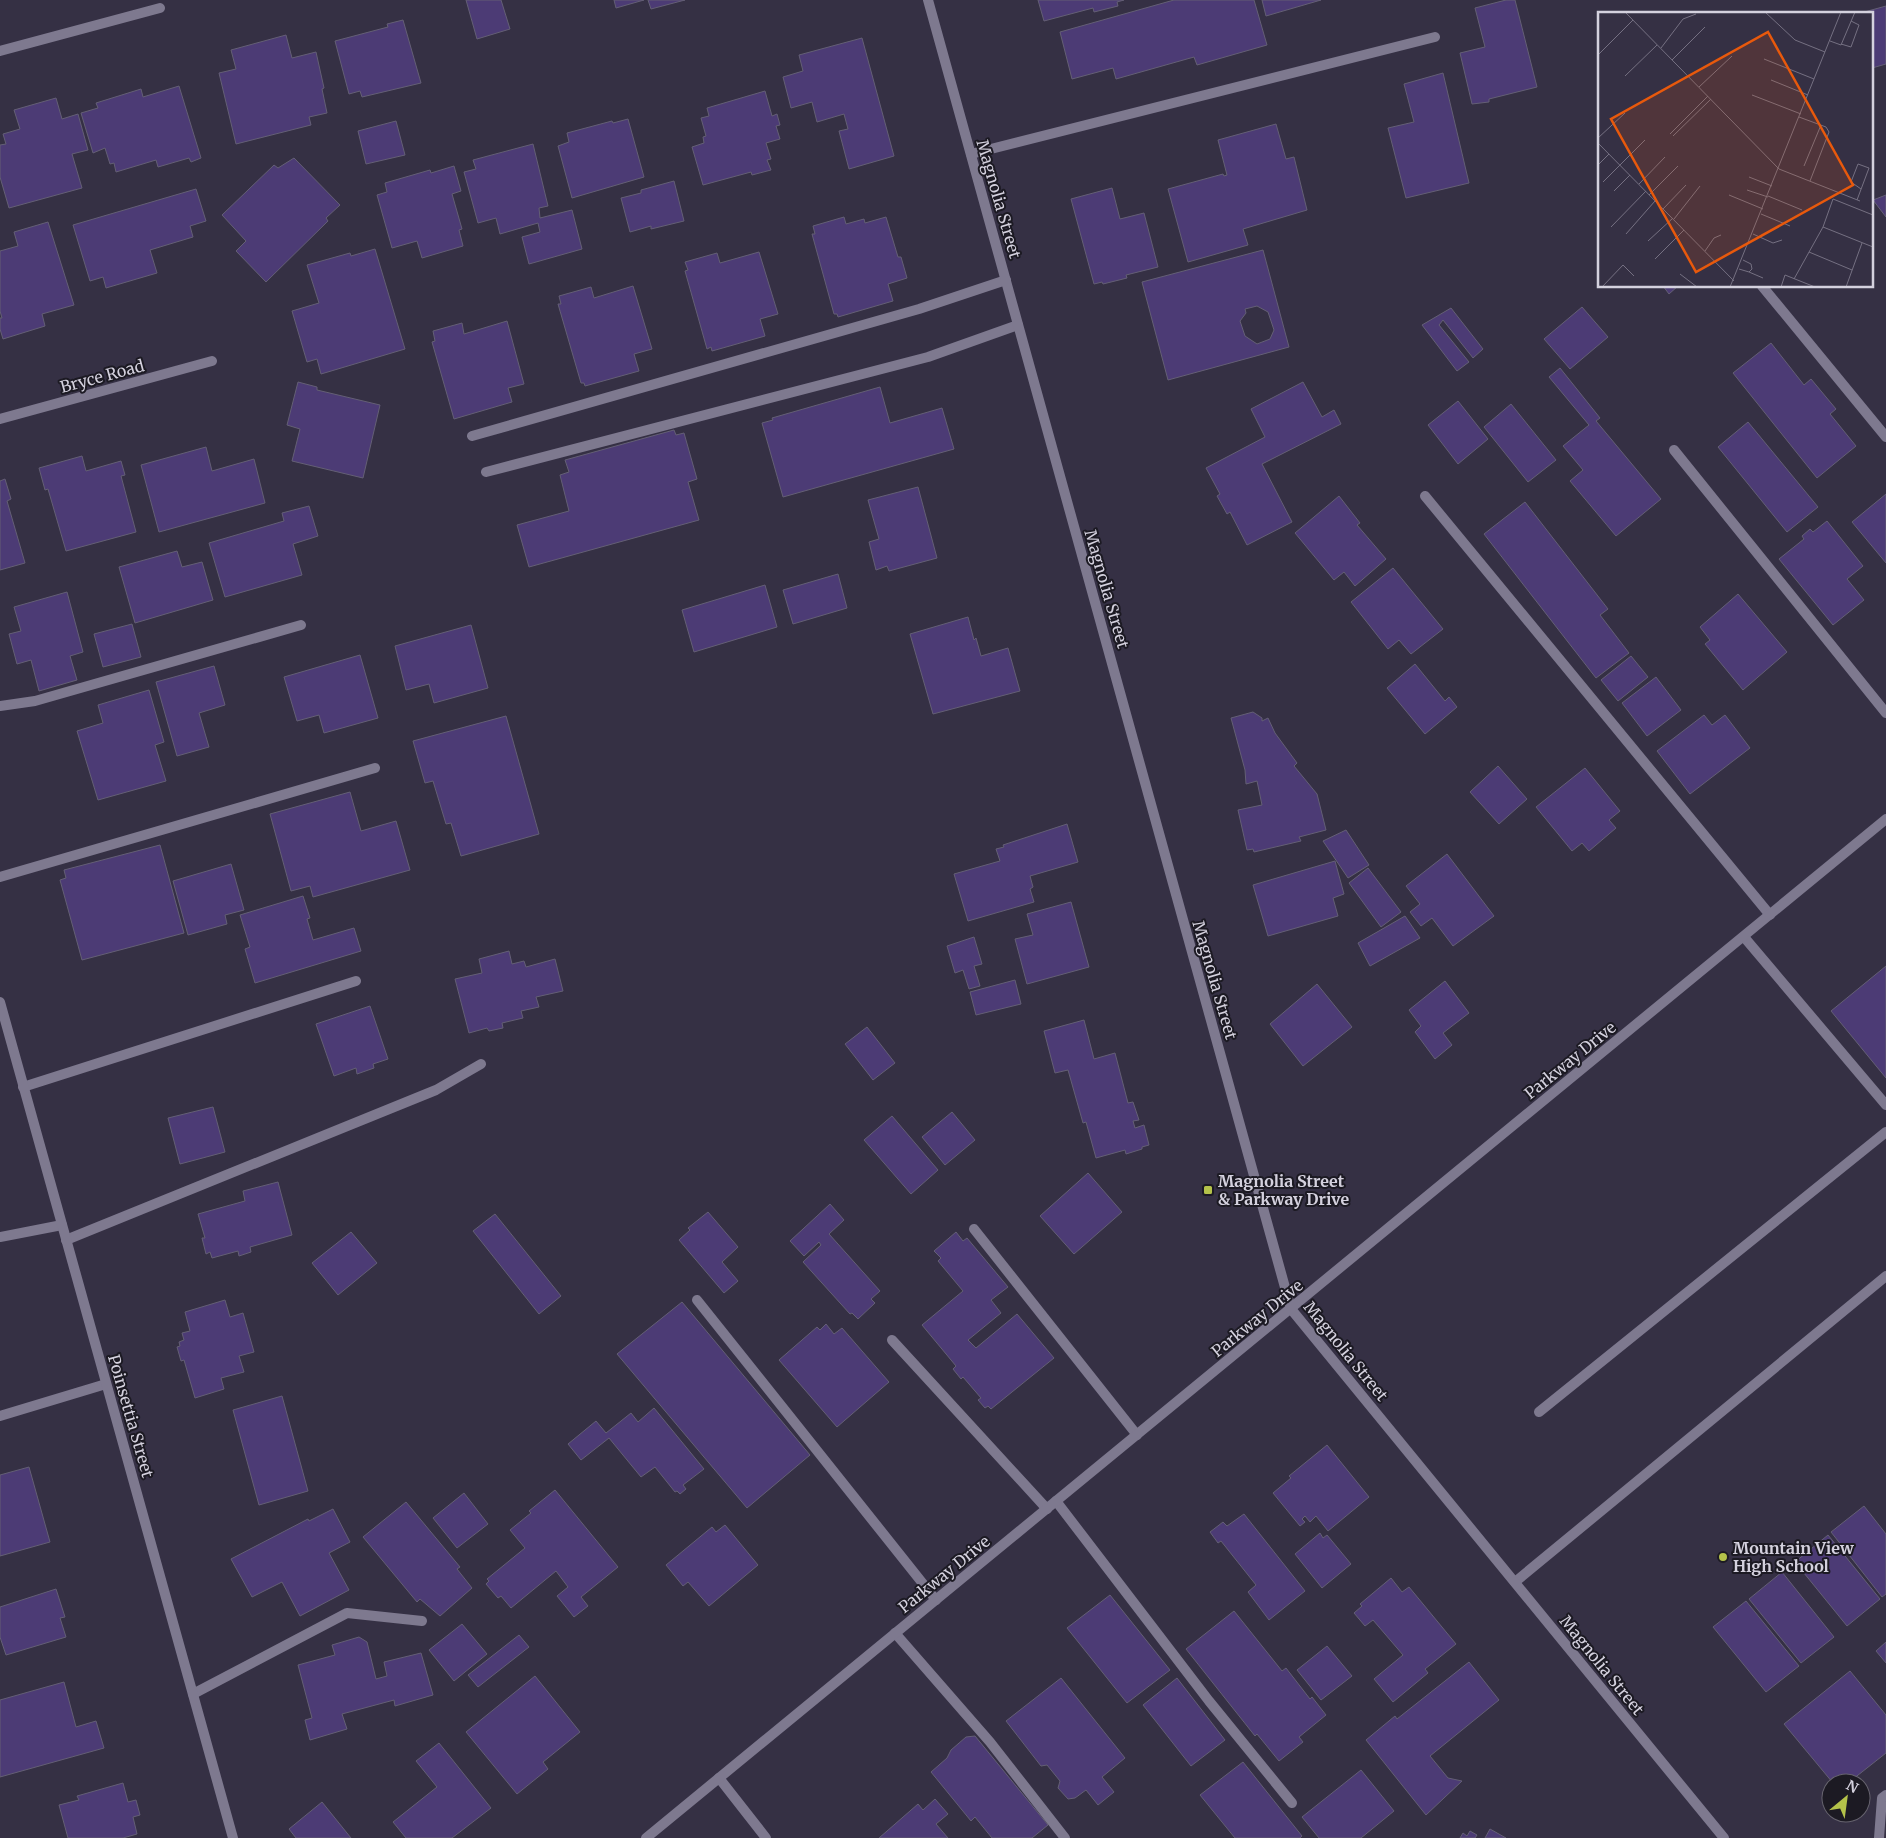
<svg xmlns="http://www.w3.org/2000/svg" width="1886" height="1838" viewBox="0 0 1886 1838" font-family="Merriweather,serif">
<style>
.building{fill:#4c3b75;stroke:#645f75;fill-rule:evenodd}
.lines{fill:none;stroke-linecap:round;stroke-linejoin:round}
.service{stroke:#7e798f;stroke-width:10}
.minor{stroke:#7e798f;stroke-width:10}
.tertiary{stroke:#7e798f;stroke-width:10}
.poi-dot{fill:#b4c24a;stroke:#1c1a23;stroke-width:2}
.labels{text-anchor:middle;stroke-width:4;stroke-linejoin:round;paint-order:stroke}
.street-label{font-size:16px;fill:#d4d1de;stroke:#1c1a23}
.poi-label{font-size:16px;font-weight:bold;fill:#d4d1de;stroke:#1c1a23;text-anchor:start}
.inset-road{fill:none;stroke:#757082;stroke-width:1}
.view{fill:#e8590c;fill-opacity:0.15;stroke:#e8590c;stroke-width:2.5}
.inset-edge{fill:none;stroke:#d4d1de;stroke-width:2.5}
</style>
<rect width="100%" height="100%" fill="#353044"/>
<!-- building -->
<g class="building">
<path d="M466,0H501L510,29L477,39Z"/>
<path d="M614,0H644L616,8Z"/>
<path d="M648,0H685L651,9Z"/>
<path d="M1038,0H1124L1117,2L1118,6L1094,12L1093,8L1044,21Z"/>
<path d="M1174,0H1254L1267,45L1197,65L1194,57L1116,79L1113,68L1072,79L1060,32Z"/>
<path d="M1262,0H1321L1266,16Z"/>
<path d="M1506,0H1515L1537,87L1489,99V102L1472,104L1460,53L1485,47L1475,8Z"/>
<path d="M1886,6V64L1872,68V14H1857Z"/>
<path d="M403,20L421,83L362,97L360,91L349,94L335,41L388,27L387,24Z"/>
<path d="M286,35L292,58L316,52L324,88L322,89L327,113L309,117L311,125L236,144L219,73L236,69L231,50Z"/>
<path d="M862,38L894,156L849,169L839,131L848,129L844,114L817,122L812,102L791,108L783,77L803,71L799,55Z"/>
<path d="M1443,73L1469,183L1406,198L1388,128L1414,122L1404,84Z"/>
<path d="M179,86L201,158L191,162L189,158L158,167L156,160L116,172L114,163L110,164L105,148L93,153L81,113L98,108L96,103L141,89L143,97Z"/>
<path d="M765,91L772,116L777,114L780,125L776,126L780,139L766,143L771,159L767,160L771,170L752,175L751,172L703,185L692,147L704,143L703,137L706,136L701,118L709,116L707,108Z"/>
<path d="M56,98L62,119L78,114L88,150L72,154L82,188L9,208L0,177V145L6,144L3,134L20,129L14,110Z"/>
<path d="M628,119L644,177L572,198L558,146L569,142L567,133L612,121L613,123Z"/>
<path d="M396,121L405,155L366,164L358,131Z"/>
<path d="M1276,124L1286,159L1294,157L1307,210L1243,229L1248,245L1188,262L1168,189L1223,174L1224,176L1227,175L1218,140Z"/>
<path d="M533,144L548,206L539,208L540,218L572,210L582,249L529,264L522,237L540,232L538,223L500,234L496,218L478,223L464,172L476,169L473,160Z"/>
<path d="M294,158L340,205L326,218L328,221L266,282L236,251L246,241L222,215L274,165L278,168Z"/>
<path d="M454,166L461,191L452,194L462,229L459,230L463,246L422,258L417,241L392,248L377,195L387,192L385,183L430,170L431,173Z"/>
<path d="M674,181L684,221L651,229V226L630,232L621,198L641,193V190Z"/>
<path d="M1112,188L1120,219L1144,213L1158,267L1126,275L1127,278L1103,284L1102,282L1094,284L1071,199Z"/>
<path d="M196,189L206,221L190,226L193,237L150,250L157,273L106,288L103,277L90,281L73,225Z"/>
<path d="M1886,195V217L1873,200Z"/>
<path d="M844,217L846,224L864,219L865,223L886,217L898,257H901L907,278L888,284L893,301L838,317L837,314H834L812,234H815L813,226Z"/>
<path d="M48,222L74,305L42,314L45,326L3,339L0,329V318H2L0,311V251L18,246L14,232Z"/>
<path d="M375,249L405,349L321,374L317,359L307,362L292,311L319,303L307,265L350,253L351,256Z"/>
<path d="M1263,250L1289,347L1168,380L1142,282ZM1257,306L1268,312L1274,330L1270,339L1257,344L1245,336L1240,321L1246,313L1245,309Z"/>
<path d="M759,252L778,314L760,319L765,336L712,351L711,347L707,349L685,271L688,270L685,262L717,253L720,263Z"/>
<path d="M633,286L652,349L634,354L639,371L585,386L584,383H581L558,304H561L559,296L591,287L594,298Z"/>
<path d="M1663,286H1678L1669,294Z"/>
<path d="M1582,307L1608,337L1570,369L1544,339Z"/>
<path d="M1451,308L1483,349L1473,358L1443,320L1439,325L1469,362L1457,371L1422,325Z"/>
<path d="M507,321L524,384L508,388L512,402L454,419L432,342L435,341L433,331L462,323L464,334Z"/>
<path d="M1771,343L1804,385L1811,379L1836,409L1830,414L1856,446L1817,478L1733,373Z"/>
<path d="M1560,368L1600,418L1596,421L1661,499L1616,536L1570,481L1583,470L1563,446L1589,425L1549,377Z"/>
<path d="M298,382L317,387V390L380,405L363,478L292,461L300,429L287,425Z"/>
<path d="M1303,382L1322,417L1334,410L1341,424L1262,464L1292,522L1247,545L1230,512L1227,514L1217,496L1220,494L1206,468L1265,437L1251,409Z"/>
<path d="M880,387L890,423L942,408L954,449L783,497L762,423L773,420L772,418Z"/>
<path d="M1458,401L1488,439L1458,464L1428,425Z"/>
<path d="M1511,404L1556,460L1528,482L1484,427Z"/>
<path d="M1748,422L1818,507L1787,532L1718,447Z"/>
<path d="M674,430L676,435L684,433L697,479L688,482L699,520L529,567L517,525L569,511L560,475L569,472L565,460Z"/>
<path d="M206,447L212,471L254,459L265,503L159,532L141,465Z"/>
<path d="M82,456L86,471L121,461L125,475L121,476L136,532L66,551L48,489L45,490L39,468Z"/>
<path d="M5,479L11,499L7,501L25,563L0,570V481Z"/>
<path d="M918,487L937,558L889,571L887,566L876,570L869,542L879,539L868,500Z"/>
<path d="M1886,494V563L1852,522Z"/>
<path d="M1339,496L1360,523L1357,525L1386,559L1355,586L1344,572L1334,580L1295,533Z"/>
<path d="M1525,502L1608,609L1600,615L1629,653L1596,678L1484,534Z"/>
<path d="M309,506L318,536L293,544L302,575L225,597L209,543L284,521L282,513Z"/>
<path d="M1827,521L1863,566L1847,579L1864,600L1833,625L1779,559L1804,539L1802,536L1810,529L1813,532Z"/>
<path d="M177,551L182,567L202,562L213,600L135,623L119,567Z"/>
<path d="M1393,568L1443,629L1411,654L1399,640L1388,649L1351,602Z"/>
<path d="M838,574L847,608L793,624L783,590Z"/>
<path d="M765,585L777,627L694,652L682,610Z"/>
<path d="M67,592L83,652L70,656L77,680L39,691L31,660L17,664L9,634L21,631L14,607Z"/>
<path d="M1738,594L1787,652L1743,690L1705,644L1710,640L1700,627Z"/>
<path d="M968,617L974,640L976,638L981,656L1008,648L1020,691L933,714L910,634Z"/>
<path d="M132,624L141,657L103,667L94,634Z"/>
<path d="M471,625L488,688L434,703L429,684L406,690L395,646Z"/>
<path d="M360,655L378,718L324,733L319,715L297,721L284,677Z"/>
<path d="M1631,656L1648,677L1618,701L1601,680Z"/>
<path d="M1415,664L1445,701L1449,697L1457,707L1425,734L1387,688Z"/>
<path d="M214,666L225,705L199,713L209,747L177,756L156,682Z"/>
<path d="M1656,677L1681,710L1647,736L1622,703Z"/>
<path d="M149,690L164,742L155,745L166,781L98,800L77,731L103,723L98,705Z"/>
<path d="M1253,712L1262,718V721L1268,718L1275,733L1297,763L1294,766L1317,794L1326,830L1299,837L1301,841L1254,852L1253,849L1247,850L1238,810L1262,805L1257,781L1246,784L1245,770L1231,718Z"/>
<path d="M1704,715L1712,725L1725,715L1750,748L1690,794L1657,751Z"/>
<path d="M506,716L539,834L461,856L451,823L446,824L433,781L425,783L413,741Z"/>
<path d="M1498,766L1527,799L1499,824L1470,792Z"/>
<path d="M1585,768L1620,811L1609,820L1616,828L1589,851L1582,843L1572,851L1536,807Z"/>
<path d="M350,792L361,831L396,821L410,870L313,897L310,886L291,891L270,814Z"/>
<path d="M1067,824L1078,862L1030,876L1033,887L1030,889L1034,902L968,921L954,874L1000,861L996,849L1004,847L1003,845Z"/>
<path d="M1346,830L1369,865L1348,878L1323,841Z"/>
<path d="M160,845L184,933L82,960L60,880L66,878L64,870Z"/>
<path d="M1447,854L1494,916L1453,946L1432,918L1421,926L1410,912L1420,904L1406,886Z"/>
<path d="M1335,861L1344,894L1333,898L1338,916L1268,936L1253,885Z"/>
<path d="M231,864L244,910L225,915L227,924L188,935L173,881Z"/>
<path d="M1368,868L1401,912L1381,927L1349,883Z"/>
<path d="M303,896L310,918L307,919L313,940L354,928L361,951L255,983L245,949L250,947L240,915Z"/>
<path d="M1071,902L1089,967L1027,984L1015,939L1033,935L1027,914Z"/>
<path d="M1405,916L1420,938L1370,966L1358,943Z"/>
<path d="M974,937L982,964L974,966L980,986L969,989L963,970L955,973L947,946Z"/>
<path d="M509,951L512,964L524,961L526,967L555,959L563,991L536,997L539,1007L521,1011L523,1018L502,1023L503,1028L489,1031L487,1028L469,1033L455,979L482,973L479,959Z"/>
<path d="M1886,966V1078L1831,1011Z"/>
<path d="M1015,980L1021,1004L976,1015L970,992Z"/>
<path d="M1445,981L1469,1013L1443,1033L1452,1045L1435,1059L1415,1032L1421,1026L1409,1010Z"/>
<path d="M1317,984L1352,1027L1303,1066L1270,1024Z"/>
<path d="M370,1006L388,1059L373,1064L374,1068L357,1074L356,1068L334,1076L316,1024Z"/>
<path d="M1084,1020L1094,1059L1115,1053L1128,1103L1133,1102L1139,1120L1133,1121L1135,1128L1144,1125L1149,1145L1142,1147V1149L1126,1154L1125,1150L1096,1158L1086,1122L1083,1123L1068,1070L1055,1073L1044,1031Z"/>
<path d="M867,1027L895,1063L873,1080L845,1044Z"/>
<path d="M213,1107L225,1152L180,1164L168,1118Z"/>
<path d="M952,1112L975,1140L945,1165L922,1137Z"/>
<path d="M892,1116L938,1170L911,1194L864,1140Z"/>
<path d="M1088,1173L1122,1212L1074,1254L1040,1216Z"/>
<path d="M278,1182L292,1235L250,1247L251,1252L239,1256L238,1251L212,1258L210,1252L206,1254L202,1238H205L198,1214L245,1201L243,1191Z"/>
<path d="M830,1204L844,1220L829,1234L880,1291L871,1299L875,1303L858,1319L852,1313L850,1314L803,1262L821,1245L819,1242L804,1256L790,1241Z"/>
<path d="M708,1212L738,1247L722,1262L738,1281L724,1293L679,1240L690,1230L688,1228Z"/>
<path d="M495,1214L561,1296L539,1314L473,1231Z"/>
<path d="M351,1232L377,1263L338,1295L312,1263Z"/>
<path d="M956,1232L963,1241L967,1238L1008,1287L991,1300L1001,1313L968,1340L976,1348L1017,1314L1054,1358L991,1409L988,1406L985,1408L978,1400L981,1398L963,1377L961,1379L953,1369L956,1366L922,1325L963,1291L938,1261L941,1258L934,1251Z"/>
<path d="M225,1300L230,1317L243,1313L254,1352L239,1356L244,1372L221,1378L224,1389L195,1398L184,1360L181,1361L177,1347L180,1346L179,1342L184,1340L182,1333L190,1331L185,1312Z"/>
<path d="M682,1302L810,1455L747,1508L617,1354Z"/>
<path d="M826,1324L834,1334L842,1328L889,1382L837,1427L779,1360L817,1327L820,1330Z"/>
<path d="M282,1396L308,1491L259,1505L233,1410Z"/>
<path d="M654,1408L704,1469L683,1485L686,1489L680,1494L677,1491L675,1492L655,1467L641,1477L609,1438L581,1460L568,1444L596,1421L606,1433L631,1413L638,1422Z"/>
<path d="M1327,1445L1369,1497L1328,1531L1316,1516L1310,1522L1305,1516L1302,1519L1305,1522L1300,1526L1273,1493L1291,1478L1289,1476Z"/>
<path d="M29,1467L50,1542L0,1556V1475Z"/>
<path d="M555,1490L618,1567L581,1597L588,1606L574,1617L557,1596L568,1587L556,1571L511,1608L501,1596L498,1598L486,1584L489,1581L487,1579L525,1548L510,1530L531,1513L529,1511Z"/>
<path d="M464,1493L488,1524L457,1548L433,1518Z"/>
<path d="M406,1502L460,1567L457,1569L472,1588L440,1616L420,1599L417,1602L363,1537Z"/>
<path d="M1864,1506L1886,1534V1594L1882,1597L1831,1532Z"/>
<path d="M333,1509L350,1542L329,1553L349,1590L300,1616L282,1582L252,1597L231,1559L308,1519L309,1521Z"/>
<path d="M1244,1514L1305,1591L1269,1620L1248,1592L1256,1585L1221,1541L1218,1543L1210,1532L1223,1522L1227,1526Z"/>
<path d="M725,1525L758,1565L709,1606L688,1582L683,1586L666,1565L712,1527L716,1532Z"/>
<path d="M1320,1533L1323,1538L1327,1535L1351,1564L1322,1588L1295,1554Z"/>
<path d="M1828,1535L1880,1599L1847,1626L1795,1562Z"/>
<path d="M1782,1572L1834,1637L1801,1663L1749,1599Z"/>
<path d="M1391,1578L1402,1592L1409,1587L1456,1644L1425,1669L1428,1673L1393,1702L1374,1679L1403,1655L1373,1620L1365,1626L1354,1613L1362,1606L1360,1604Z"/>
<path d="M56,1589L65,1617L60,1618L66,1637L6,1655L0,1637V1607Z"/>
<path d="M1110,1595L1170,1670L1127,1703L1067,1628Z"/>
<path d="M1746,1601L1799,1666L1766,1692L1713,1627Z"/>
<path d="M1234,1611L1282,1671L1286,1668L1310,1699L1312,1697L1326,1715L1299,1737L1303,1742L1279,1761L1257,1734L1255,1736L1186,1649Z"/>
<path d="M462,1624L487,1654L454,1681L429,1650Z"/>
<path d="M519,1635L529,1647L478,1687L468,1675Z"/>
<path d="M359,1637L367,1642L376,1679L387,1676L384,1662L421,1653L433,1695L395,1706L394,1700L342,1714L347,1729L310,1740L305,1720L312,1718L298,1665L335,1655L332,1645Z"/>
<path d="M1886,1642V1663L1876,1651Z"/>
<path d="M1327,1646L1352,1676L1321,1700L1297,1670Z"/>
<path d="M1469,1662L1499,1700L1430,1756L1448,1778L1462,1781L1426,1815L1366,1740L1395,1716L1397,1719Z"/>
<path d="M1850,1671L1886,1715V1753L1848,1783H1833L1784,1724Z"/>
<path d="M535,1676L580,1732L543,1762L548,1769L517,1794L466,1732Z"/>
<path d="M1061,1678L1125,1758L1102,1777L1114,1792L1098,1805L1086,1790L1075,1798L1068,1799L1058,1788L1060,1781L1047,1765L1041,1766L1006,1721Z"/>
<path d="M1177,1678L1225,1740L1191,1766L1143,1705Z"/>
<path d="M64,1682L76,1727L96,1721L104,1748L0,1777V1700Z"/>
<path d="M975,1736L1048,1825L1032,1838H992L975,1817L971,1821L931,1772L947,1758L951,1750L966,1737Z"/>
<path d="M439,1743L491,1808L452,1838H406L393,1822L437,1787L416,1761Z"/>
<path d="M1243,1762L1302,1836L1300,1838H1235L1200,1795Z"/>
<path d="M1361,1770L1394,1811L1361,1838H1319L1302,1817Z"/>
<path d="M123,1783L128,1802L136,1800L140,1815L133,1817L137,1834L123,1838H68L59,1805L79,1800L77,1796Z"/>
<path d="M935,1799L948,1814L936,1824L948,1838H879L918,1804L923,1810Z"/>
<path d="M322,1802L351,1838H296L289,1829Z"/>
<path d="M1490,1829L1506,1838H1485Z"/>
<path d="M1470,1831L1477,1835L1475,1838H1460L1463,1833L1467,1836Z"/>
</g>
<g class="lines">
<!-- service -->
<g class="service">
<path d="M971,154L1435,37"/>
<path d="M1762,286L1886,437"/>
<path d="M472,436L919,309L1006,280"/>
<path d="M1674,450L1886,713"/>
<path d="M486,472L928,357L1018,325"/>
<path d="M1425,496L1770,915"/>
<path d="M0,706L35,701L301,625"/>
<path d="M0,877L375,768"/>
<path d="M1744,937L1886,1105"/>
<path d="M23,1087L356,981"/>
<path d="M974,1229L1137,1435"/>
<path d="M0,1237L62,1225"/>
<path d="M66,1240L436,1090L481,1064"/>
<path d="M697,1300L936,1600"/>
<path d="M892,1340L1047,1509"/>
<path d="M1539,1412L1886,1132"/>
<path d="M0,1416L106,1384"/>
<path d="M1056,1501L1209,1701L1292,1803"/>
<path d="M1515,1582L1886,1276"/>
<path d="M895,1633L990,1742L1065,1838"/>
<path d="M193,1694L347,1613L422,1621"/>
<path d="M719,1778L766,1838"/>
<path d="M1879,1838L1882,1798L1886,1795"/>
</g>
<!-- minor -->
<g class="minor">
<path d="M0,51L160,8"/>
<path d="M0,419L212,361"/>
<path d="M0,1002L233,1838"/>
</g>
<!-- tertiary -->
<g class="tertiary">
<path d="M928,0L1291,1309L1724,1838"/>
<path d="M646,1838L1886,819"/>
</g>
</g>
<!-- markers -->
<g class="poi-dot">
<rect x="1203" y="1185" width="10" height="10" rx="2.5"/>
<circle cx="1723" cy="1557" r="5"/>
</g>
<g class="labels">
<!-- street labels -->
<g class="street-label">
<text transform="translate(999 199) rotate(74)" y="6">Magnolia Street</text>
<text transform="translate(102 376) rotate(-15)" y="6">Bryce Road</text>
<text transform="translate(1107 589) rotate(74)" y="6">Magnolia Street</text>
<text transform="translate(1215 980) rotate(74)" y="6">Magnolia Street</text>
<text transform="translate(1570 1060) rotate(-39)" y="6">Parkway Drive</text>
<text transform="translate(1257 1318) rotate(-39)" y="6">Parkway Drive</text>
<text transform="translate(1346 1351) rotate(51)" y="6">Magnolia Street</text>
<text transform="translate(131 1416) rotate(74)" y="6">Poinsettia Street</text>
<text transform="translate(944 1574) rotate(-39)" y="6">Parkway Drive</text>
<text transform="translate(1602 1665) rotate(51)" y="6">Magnolia Street</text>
</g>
<!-- poi labels -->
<g class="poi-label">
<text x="1218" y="1187">Magnolia Street<tspan x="1218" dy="18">&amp; Parkway Drive</tspan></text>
<text x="1733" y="1554">Mountain View<tspan x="1733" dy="18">High School</tspan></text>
</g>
</g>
<!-- overview -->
<g transform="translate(1598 12)">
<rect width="275" height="275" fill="#353044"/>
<path class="inset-road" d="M27,0L181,157L262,189M167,0L197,28L227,40M232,29L243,33L257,0M243,32L253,35L261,13L253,9M63,36L85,7L98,2M0,43L35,8M166,47L216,67M74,48L107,15M27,64L59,33M173,68L210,83M101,75L134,44M154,83L203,102M201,105L228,115L231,120L212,169M72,122L110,84M75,124L113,87M0,126L27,101M0,131L136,269M0,153L11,142M22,153L47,128M206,154L223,113M151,165L174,174M5,170L22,153M41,172L67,145M149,178L170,185M16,179L32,163M51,183L80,154M131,183L165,197M170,184L204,198M259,188L271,156L260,152L253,170L263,177M65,197L88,173M163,202L192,214M76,207L102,174M13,215L48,179M225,215L275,235M28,222L57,189M155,222L175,231L184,228M50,229L75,206M107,239L116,226L123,223M211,240L254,258M57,247L86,218M141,257L151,260L154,257L153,252L145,248M151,260L165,266M82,262L99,275M196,267L225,215L235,187L275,203M4,275L25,253L36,264M132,275L243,0M183,275L187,263L217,275M248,275L264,231"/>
<path class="view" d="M170,20L255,173L98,260L13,107Z"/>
<rect width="275" height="275" class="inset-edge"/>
</g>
<!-- north arrow -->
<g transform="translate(1846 1798) rotate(29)"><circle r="24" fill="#1c1a23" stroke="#66636e"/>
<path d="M0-4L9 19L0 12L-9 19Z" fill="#b4c24a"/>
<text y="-8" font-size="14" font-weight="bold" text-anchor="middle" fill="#d4d1de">N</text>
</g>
</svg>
